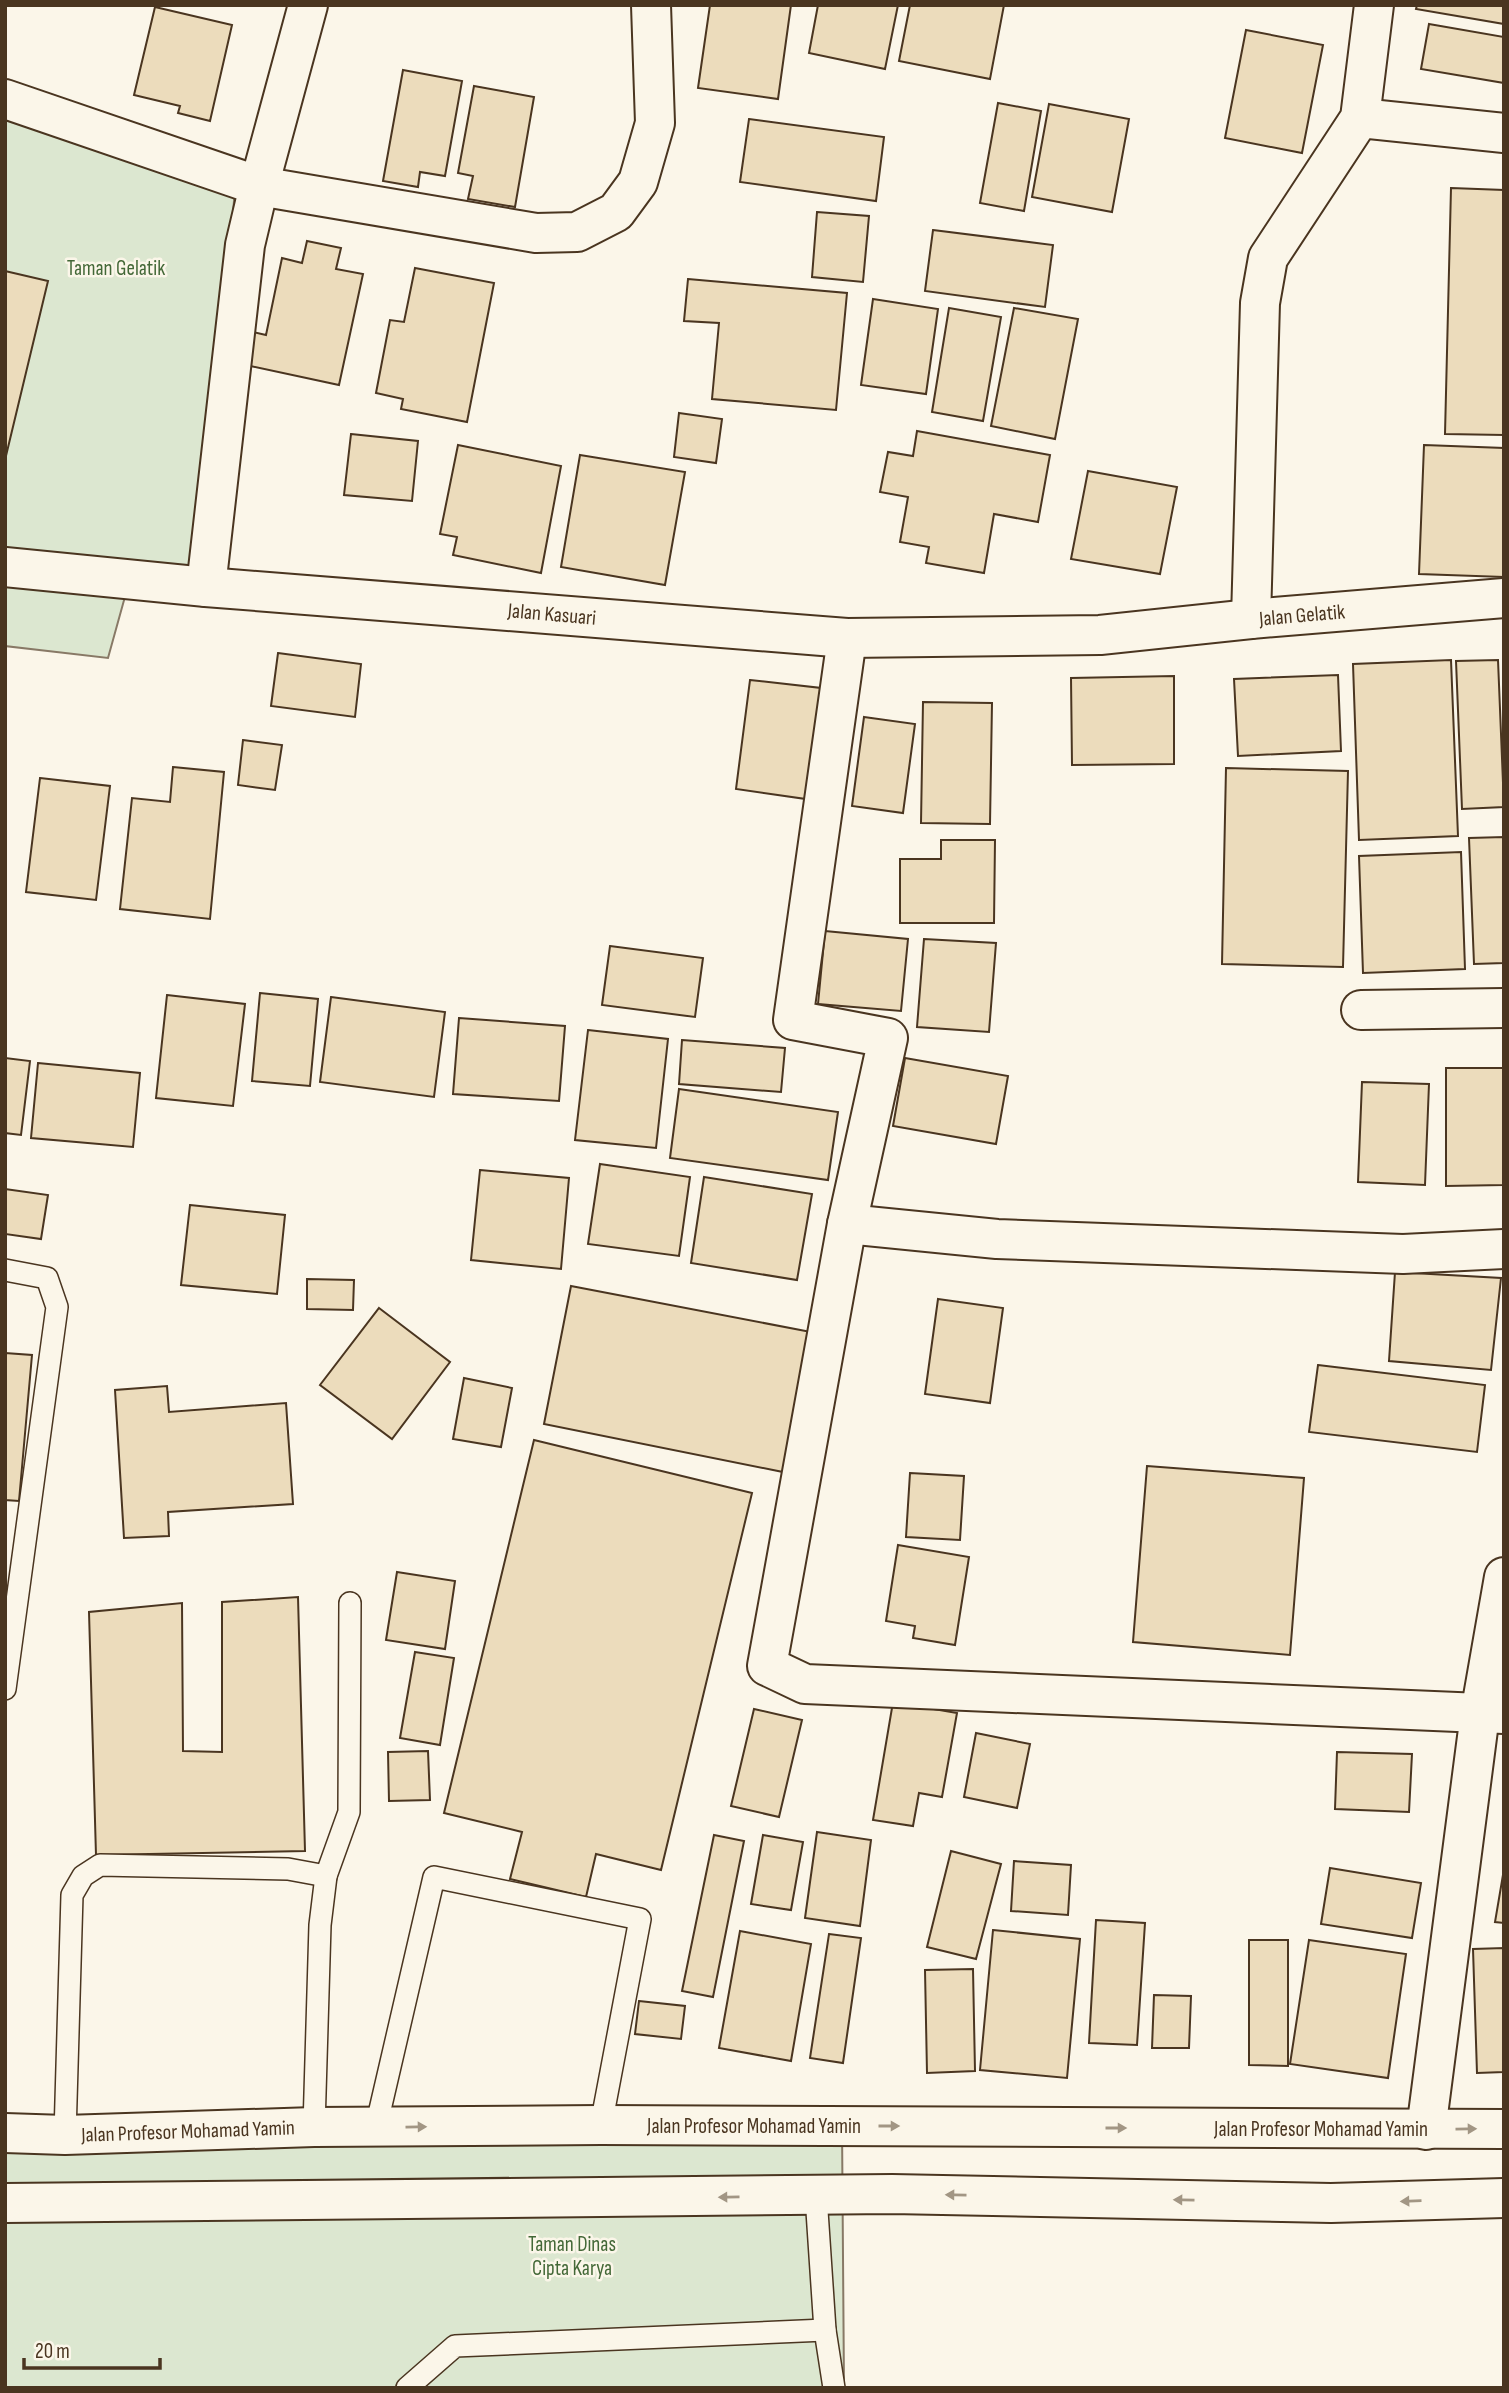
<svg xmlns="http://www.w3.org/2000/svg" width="1509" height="2393" viewBox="0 0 1509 2393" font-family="'Sofia Sans Condensed',sans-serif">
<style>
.green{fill:#dce7d0;stroke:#887966;stroke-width:2}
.building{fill:#ecdcbc;stroke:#4a3520;stroke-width:2}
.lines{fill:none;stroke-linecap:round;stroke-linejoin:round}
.lane-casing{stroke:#4a3520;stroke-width:24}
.street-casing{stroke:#4a3520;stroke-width:42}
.primary-casing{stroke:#4a3520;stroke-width:42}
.lane{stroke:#fbf6e9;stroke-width:21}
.street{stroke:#fbf6e9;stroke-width:38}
.primary{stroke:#fbf6e9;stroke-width:38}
.oneway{fill:#a29684}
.labels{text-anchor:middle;stroke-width:5;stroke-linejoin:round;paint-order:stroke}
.park-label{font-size:21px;fill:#436837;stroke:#fbf6e9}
.street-label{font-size:21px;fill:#4a3520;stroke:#fbf6e9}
</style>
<rect width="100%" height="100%" fill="#fbf6e9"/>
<!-- green -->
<g class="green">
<path d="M5,110L235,189L202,581L131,575L108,658L5,646Z"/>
<path d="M842,2125L844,2388H5V2130Z"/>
</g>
<!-- building -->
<g class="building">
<path d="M710,5H791L778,99L698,88Z"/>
<path d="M818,5H898L885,69L809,53Z"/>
<path d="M910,5H1004L990,79L899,61Z"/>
<path d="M1417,5H1504V24L1416,9Z"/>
<path d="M155,7L232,25L210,121L178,113L180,106L134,95Z"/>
<path d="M1429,24L1504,37V83L1421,69Z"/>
<path d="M1246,30L1323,45L1302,153L1225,138Z"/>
<path d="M403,70L462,81L445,176L420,172L418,187L383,181Z"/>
<path d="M474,86L534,97L515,207L468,199L473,176L458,173Z"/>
<path d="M998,103L1041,111L1024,211L980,203Z"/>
<path d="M1049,104L1129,119L1112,212L1032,197Z"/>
<path d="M749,119L884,137L876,201L740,182Z"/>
<path d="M1451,188L1504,190V435L1445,434Z"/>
<path d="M817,212L869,216L863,282L812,277Z"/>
<path d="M933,230L1053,245L1045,307L925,291Z"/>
<path d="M307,241L341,248L336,269L363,274L339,385L246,365L253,332L266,335L282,258L302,263Z"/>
<path d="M415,268L494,283L467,422L401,409L403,399L376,393L390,320L404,322Z"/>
<path d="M5,271L48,281L5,460Z"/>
<path d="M688,279L847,293L836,410L712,399L719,323L684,321Z"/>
<path d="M873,299L938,309L926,394L861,385Z"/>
<path d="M949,308L1001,317L983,421L932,412Z"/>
<path d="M1014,308L1078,319L1055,439L991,426Z"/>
<path d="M679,413L722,419L716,463L674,457Z"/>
<path d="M917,431L1050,455L1038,522L994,514L984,573L926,563L929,547L900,542L908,497L880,492L888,452L913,456Z"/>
<path d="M351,434L418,441L412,501L344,495Z"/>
<path d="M458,445L561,466L541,573L453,555L457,537L440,534Z"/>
<path d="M1424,445L1504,448V577L1419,574Z"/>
<path d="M580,455L685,472L665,585L561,567Z"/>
<path d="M1088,471L1177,487L1160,574L1071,559Z"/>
<path d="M278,653L361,664L355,717L271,706Z"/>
<path d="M1451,660L1458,836L1359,840L1353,664Z"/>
<path d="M1498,660L1504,807L1462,809L1456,661Z"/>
<path d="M1338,675L1341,751L1238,756L1234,679Z"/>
<path d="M1174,676V764L1072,765L1071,678Z"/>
<path d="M750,680L821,688L806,799L736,789Z"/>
<path d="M923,702L992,703L990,824L921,823Z"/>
<path d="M864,717L915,724L903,813L852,806Z"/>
<path d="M243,740L282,745L275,790L238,785Z"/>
<path d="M173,767L224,772L210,919L120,909L132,798L170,802Z"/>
<path d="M1226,768L1348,771L1343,967L1222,964Z"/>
<path d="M40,778L110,786L96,900L26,892Z"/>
<path d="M1504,837V963L1474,964L1469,838Z"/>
<path d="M941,840H995L994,923H900V859H941Z"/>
<path d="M1461,852L1465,969L1363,973L1359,856Z"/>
<path d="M825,931L908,939L901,1011L818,1004Z"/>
<path d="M924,939L996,943L989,1032L917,1027Z"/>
<path d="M610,946L703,958L695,1017L602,1005Z"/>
<path d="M260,993L318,999L310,1086L252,1081Z"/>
<path d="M167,995L245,1004L233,1106L156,1098Z"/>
<path d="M331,997L445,1012L434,1097L320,1082Z"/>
<path d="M459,1018L565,1026L559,1101L453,1094Z"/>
<path d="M588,1030L668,1039L656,1148L575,1140Z"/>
<path d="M682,1040L785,1048L781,1092L679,1084Z"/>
<path d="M5,1058L30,1061L21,1135L5,1133Z"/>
<path d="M905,1058L1008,1076L996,1144L893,1126Z"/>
<path d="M38,1063L140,1073L133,1147L31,1138Z"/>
<path d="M1446,1068H1504V1185L1446,1186Z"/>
<path d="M1362,1082L1429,1084L1425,1185L1358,1182Z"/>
<path d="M679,1089L838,1112L828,1180L670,1158Z"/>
<path d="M600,1164L690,1177L679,1256L588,1244Z"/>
<path d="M480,1170L569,1178L561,1269L471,1260Z"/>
<path d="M704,1177L812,1194L797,1280L691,1263Z"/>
<path d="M5,1189L48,1195L41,1239L5,1234Z"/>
<path d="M190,1205L285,1215L277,1294L181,1285Z"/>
<path d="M1395,1272L1501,1278L1491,1370L1389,1361Z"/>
<path d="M307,1279L354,1280L353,1310L307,1309Z"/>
<path d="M571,1286L811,1332L783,1472L544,1424Z"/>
<path d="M938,1299L1003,1308L990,1403L925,1394Z"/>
<path d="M379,1308L450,1362L392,1439L320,1385Z"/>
<path d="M5,1353L32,1355L19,1501L5,1500Z"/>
<path d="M1318,1365L1485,1385L1477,1452L1309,1432Z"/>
<path d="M464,1378L512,1388L501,1447L453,1439Z"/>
<path d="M167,1386L169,1412L286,1403L293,1504L168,1512L169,1536L124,1538L115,1390Z"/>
<path d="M534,1440L752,1493L661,1870L596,1854L586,1897L510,1879L522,1832L444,1813Z"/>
<path d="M1147,1466L1304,1478L1290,1655L1133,1642Z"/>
<path d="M910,1473L964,1476L960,1540L906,1537Z"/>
<path d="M898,1545L969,1557L955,1645L913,1638L915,1626L886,1621Z"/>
<path d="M397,1572L455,1581L445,1649L386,1640Z"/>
<path d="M298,1597L305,1851L96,1855L89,1612L182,1603L183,1751L222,1752V1602Z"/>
<path d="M415,1652L454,1658L440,1745L400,1738Z"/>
<path d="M893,1702L957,1713L942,1797L919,1793L913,1826L873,1820Z"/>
<path d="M754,1709L802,1720L779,1817L731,1806Z"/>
<path d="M976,1733L1030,1744L1017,1808L964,1797Z"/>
<path d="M428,1751L430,1800L389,1801L388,1752Z"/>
<path d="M1337,1752L1412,1754L1409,1812L1335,1809Z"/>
<path d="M817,1832L871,1840L860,1926L805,1918Z"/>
<path d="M714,1835L744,1841L713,1997L682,1991Z"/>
<path d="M763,1835L803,1842L791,1910L751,1904Z"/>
<path d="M951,1851L1001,1864L976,1959L927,1947Z"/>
<path d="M1014,1861L1071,1865L1068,1915L1011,1911Z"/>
<path d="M1330,1868L1421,1883L1412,1938L1321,1924Z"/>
<path d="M1504,1869V1923L1495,1922Z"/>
<path d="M1096,1920L1145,1923L1137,2045L1089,2043Z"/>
<path d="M993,1930L1080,1939L1067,2078L980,2070Z"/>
<path d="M740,1931L811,1944L791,2061L719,2048Z"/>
<path d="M829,1934L861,1938L843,2063L810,2058Z"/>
<path d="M1249,1940H1288V2066L1249,2065Z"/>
<path d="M1309,1940L1406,1954L1388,2078L1290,2064Z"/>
<path d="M1504,1948V2072L1477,2073L1473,1949Z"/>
<path d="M973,1969L975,2071L927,2073L925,1970Z"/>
<path d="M1154,1995L1191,1996L1189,2048H1152Z"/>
<path d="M639,2001L685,2006L681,2039L635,2034Z"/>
</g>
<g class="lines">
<defs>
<g id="lane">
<path d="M5,1270L47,1278L57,1307L5,1689"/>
<path d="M314,2127L320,1925L326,1876L349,1812L350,1603"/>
<path d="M376,2127L434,1877L640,1919L601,2125"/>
<path d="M65,2135L72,1895L83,1876L100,1865L288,1869L326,1876"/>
<path d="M816,2196L825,2330L834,2388"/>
<path d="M407,2388L455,2346L825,2330"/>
</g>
<g id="street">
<path d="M308,5L259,186L536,233L577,232L616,212L638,182L655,123L651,5"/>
<path d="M5,99L259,186L245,245L206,587"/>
<path d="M1360,118L1504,133"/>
<path d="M5,567L206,587L847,638L1100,635L1251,619L1504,598"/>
<path d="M1251,619L1260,303L1268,258L1360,118L1374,5"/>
<path d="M847,638L793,1020L888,1038L847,1224L767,1666L805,1684L1504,1714"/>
<path d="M1361,1010L1504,1008"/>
<path d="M847,1224L997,1239L1403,1254L1504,1249"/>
<path d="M1426,2130L1480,1714L1504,1577"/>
</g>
<g id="primary">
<path d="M5,2133L65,2135L314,2127L601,2125L1504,2129"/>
<path d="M5,2203L892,2194L1331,2203L1504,2198"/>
</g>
</defs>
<!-- lane casing -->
<use href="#lane" class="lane-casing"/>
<!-- street casing -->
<use href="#street" class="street-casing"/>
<!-- primary casing -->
<use href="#primary" class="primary-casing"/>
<!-- lane -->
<use href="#lane" class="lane"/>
<!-- street -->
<use href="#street" class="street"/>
<!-- primary -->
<use href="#primary" class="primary"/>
</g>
<!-- one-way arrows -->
<defs><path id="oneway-solid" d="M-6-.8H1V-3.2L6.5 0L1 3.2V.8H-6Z" transform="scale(1.75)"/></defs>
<g class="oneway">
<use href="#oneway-solid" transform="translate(889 2126)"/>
<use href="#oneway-solid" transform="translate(416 2127) rotate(-1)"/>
<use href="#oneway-solid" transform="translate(1116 2128)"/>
<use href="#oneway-solid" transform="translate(1466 2129) rotate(-1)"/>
<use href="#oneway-solid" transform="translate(956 2195) rotate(-179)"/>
<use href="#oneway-solid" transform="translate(729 2197) rotate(179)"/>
<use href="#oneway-solid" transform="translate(1184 2200) rotate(-179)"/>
<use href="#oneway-solid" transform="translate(1411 2201) rotate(178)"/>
</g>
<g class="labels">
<!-- park labels -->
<g class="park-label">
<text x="116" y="275">Taman Gelatik</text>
<text x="572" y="2251">Taman Dinas<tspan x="572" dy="24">Cipta Karya</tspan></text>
</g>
<!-- street labels -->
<g class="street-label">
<text transform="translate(552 614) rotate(5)" y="7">Jalan Kasuari</text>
<text transform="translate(1302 615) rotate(-5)" y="7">Jalan Gelatik</text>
<text x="754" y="2133">Jalan Profesor Mohamad Yamin</text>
<text x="1321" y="2136">Jalan Profesor Mohamad Yamin</text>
<text transform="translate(188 2131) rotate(-2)" y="7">Jalan Profesor Mohamad Yamin</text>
</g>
</g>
<!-- border -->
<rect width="1509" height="2393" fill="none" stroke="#4a3520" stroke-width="14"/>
<!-- scale -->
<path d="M24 2358v10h136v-10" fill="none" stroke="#4a3520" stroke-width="3.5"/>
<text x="35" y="2358" font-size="21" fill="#4a3520" stroke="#fbf6e9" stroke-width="5" paint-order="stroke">20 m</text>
</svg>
